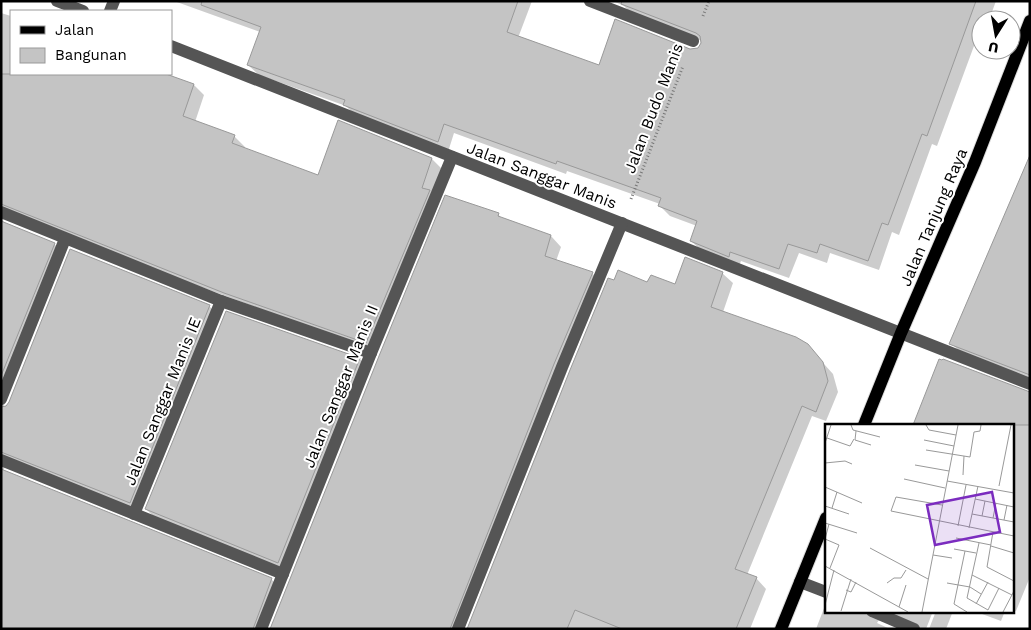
<svg xmlns="http://www.w3.org/2000/svg" width="1031" height="630" viewBox="0 0 1031 630" font-family="'Work Sans',sans-serif">
<style>
.shadow{fill:#0003}
.building{fill:#c4c4c4;stroke:#999}
.lines{fill:none;stroke-linecap:round;stroke-linejoin:round}
.major-casing{stroke:#dbdbdb;stroke-width:14}
.path{stroke:#777;stroke-width:3;stroke-dasharray:1 2.5;stroke-linecap:butt}
.minor{stroke:#555;stroke-width:12}
.major{stroke:#000;stroke-width:12}
.labels{text-anchor:middle;stroke-width:4;stroke-linejoin:round;paint-order:stroke}
.street-label{font-size:16px;fill:#000;stroke:#fff}
.inset-road{fill:none;stroke:#999;stroke-width:1}
.view{fill:#7b2cbf;fill-opacity:0.15;stroke:#7b2cbf;stroke-width:2.5}
.inset-edge{fill:none;stroke:#000;stroke-width:2.5}
</style>
<rect width="100%" height="100%" fill="#fff"/>
<!-- shadow -->
<g class="shadow">
<path d="M174,1H532L518,38L599,67L690,50H695L702,45V41L632,14L624,6L613,1H996L989,20H981V27L937,146L932,144L899,235L892,232L879,270L830,253L827,263L799,253L789,278L741,261L739,266L702,251L691,241L697,226L670,216L660,206V204L567,171L566,174L454,133L448,152L355,115L346,106L259,75L248,65L260,32Z"/>
<path d="M1,13L11,16V74H162L194,85L204,95L195,122L234,136L245,147L244,149L319,176L432,159L442,169L377,352L7,215L3,220L4,223L54,244L65,254L3,408L10,403L71,250L210,307L220,317L140,513L7,463L3,471L272,580L282,590L267,629H1Z"/>
<path d="M1030,160V382L964,356L951,343Z"/>
<path d="M498,214L502,219L551,236L561,247L556,261L592,273L602,284L464,629H271Z"/>
<path d="M722,273L733,283L723,312L807,345L833,374L838,392L826,421L812,416L747,575L756,578L766,589L750,629H468L615,281L675,286Z"/>
<path d="M226,313L360,359L370,369L288,573L156,519L146,509Z"/>
<path d="M1030,393V577L1016,611L1012,609V425H914Z"/>
<path d="M826,603V611H933L926,629H917L881,617L877,623L890,629H816Z"/>
<path d="M936,611H953L946,629H929Z"/>
<path d="M974,611H1005L1001,621Z"/>
</g>
<!-- building -->
<g class="building">
<path d="M202,1H518L507,32L599,65L615,19L690,49L698,48L701,43L700,36L696,33L621,4L622,1H976L927,136L922,134L888,225L882,223L868,261L820,244L817,253L788,244L779,269L730,252L729,257L690,241L697,221L658,206L661,198L557,161L556,164L444,124L438,142L343,105L345,100L247,65L261,27L201,5Z"/>
<path d="M1,74H166L194,84L183,116L235,135L232,143L318,175L338,120L432,158L422,188L430,190L366,343L224,293L1,204Z"/>
<path d="M1030,155V375L949,344Z"/>
<path d="M445,195L499,213L498,216L551,235L545,256L593,272L554,364L450,629H270L379,356Z"/>
<path d="M1,221L55,243L1,376Z"/>
<path d="M70,249L210,305L130,503L1,452V407L6,406L9,402Z"/>
<path d="M685,257L723,272L711,307L796,337L808,344L823,362L828,381L816,412L802,406L735,569L757,577L736,629H622L575,610L567,629H467L570,370L608,278L614,280L618,270L647,282L651,275L675,284Z"/>
<path d="M226,311L360,358L278,563L145,509Z"/>
<path d="M939,359L942,360L943,359L1030,392V425H913Z"/>
<path d="M1,469L272,578L253,629H1Z"/>
</g>
<g class="lines">
<defs>
<g id="major">
<path d="M864,425L901,333L975,162L1030,21"/>
<path d="M781,629L826,518"/>
</g>
</defs>
<!-- major casing -->
<use href="#major" class="major-casing"/>
<!-- path -->
<g class="path">
<path d="M703,16L709,1"/>
<path d="M631,199L683,66"/>
</g>
<!-- minor -->
<g class="minor">
<path d="M57,1L83,11"/>
<path d="M590,1L693,41"/>
<path d="M110,11L114,1"/>
<path d="M171,46L1030,384"/>
<path d="M1,212L221,301L371,353"/>
<path d="M1,399L65,239"/>
<path d="M1,460L283,574"/>
<path d="M134,514L221,301"/>
<path d="M800,582L826,592"/>
<path d="M872,611L914,629"/>
<path d="M261,629L371,353L452,157"/>
<path d="M458,629L562,367L622,223"/>
</g>
<!-- major -->
<use href="#major" class="major"/>
</g>
<g class="labels">
<!-- street labels -->
<g class="street-label">
<text transform="translate(653 108) rotate(-69)" y="6">Jalan Budo Manis</text>
<text transform="translate(542 175) rotate(21)" y="6">Jalan Sanggar Manis</text>
<text transform="translate(933 217) rotate(-67)" y="6">Jalan Tanjung Raya</text>
<text transform="translate(340 386) rotate(-68)" y="6">Jalan Sanggar Manis II</text>
<text transform="translate(162 401) rotate(-68)" y="6">Jalan Sanggar Manis IE</text>
</g>
</g>
<!-- overview -->
<g transform="translate(825 424)">
<rect width="189" height="189" fill="#fff"/>
<path class="inset-road" d="M26,1L28,6L55,13M101,1L104,6L131,11M31,7L30,16L46,21M2,14L25,22L29,15M99,16L129,22M0,19L6,1M101,26L145,33L149,8L155,7L156,1M0,39L20,37L27,40M90,41L124,47M138,51L139,32M79,55L120,64M122,57L189,69M174,62L186,1M0,63L37,79M150,75L189,83M117,81L71,73L66,87L189,112M0,82L24,90M7,84L12,68M147,90L189,98M157,92L160,77M168,94L171,79M179,96L182,81M0,99L32,109M4,100L0,115L14,121L5,144M133,102L141,61M144,104L153,62M168,108L162,143L189,157M131,114L166,121M154,119L142,174L163,186M166,122L189,129M45,124L103,155M129,125L151,129M140,127L129,180L142,188M108,131L127,134M0,142L83,188M147,151L187,171M62,159L69,154H76L81,146M122,159L145,163L156,170M21,166L26,168L31,158M151,180L163,158M0,181L9,146M74,183L81,161M163,186L174,164M16,187L26,155M97,188L133,1M178,188L189,167"/>
<path class="view" d="M167,68L175,108L110,121L102,81Z"/>
<rect width="189" height="189" class="inset-edge"/>
</g>
<!-- border -->
<rect width="1031" height="630" fill="none" stroke="#000000" stroke-width="5"/>
<!-- legend -->
<rect x="10" y="10" width="162" height="65" fill="#ffffff" stroke="#999999"/>
<rect x="20" y="26" width="25" height="8" fill="#000000" stroke="#999999"/>
<text x="55" y="35" font-size="15" fill="#000000">Jalan</text>
<rect x="20" y="48" width="25" height="15" fill="#c4c4c4" stroke="#999999"/>
<text x="55" y="60" font-size="15" fill="#000000">Bangunan</text>
<!-- north arrow -->
<g transform="translate(996 35) rotate(191)"><circle r="24" fill="#ffffff" stroke="#999999"/>
<path d="M0-4L9 19L0 12L-9 19Z" fill="#000000"/>
<text y="-8" font-size="14" font-weight="bold" text-anchor="middle" fill="#000000">U</text>
</g>
</svg>
